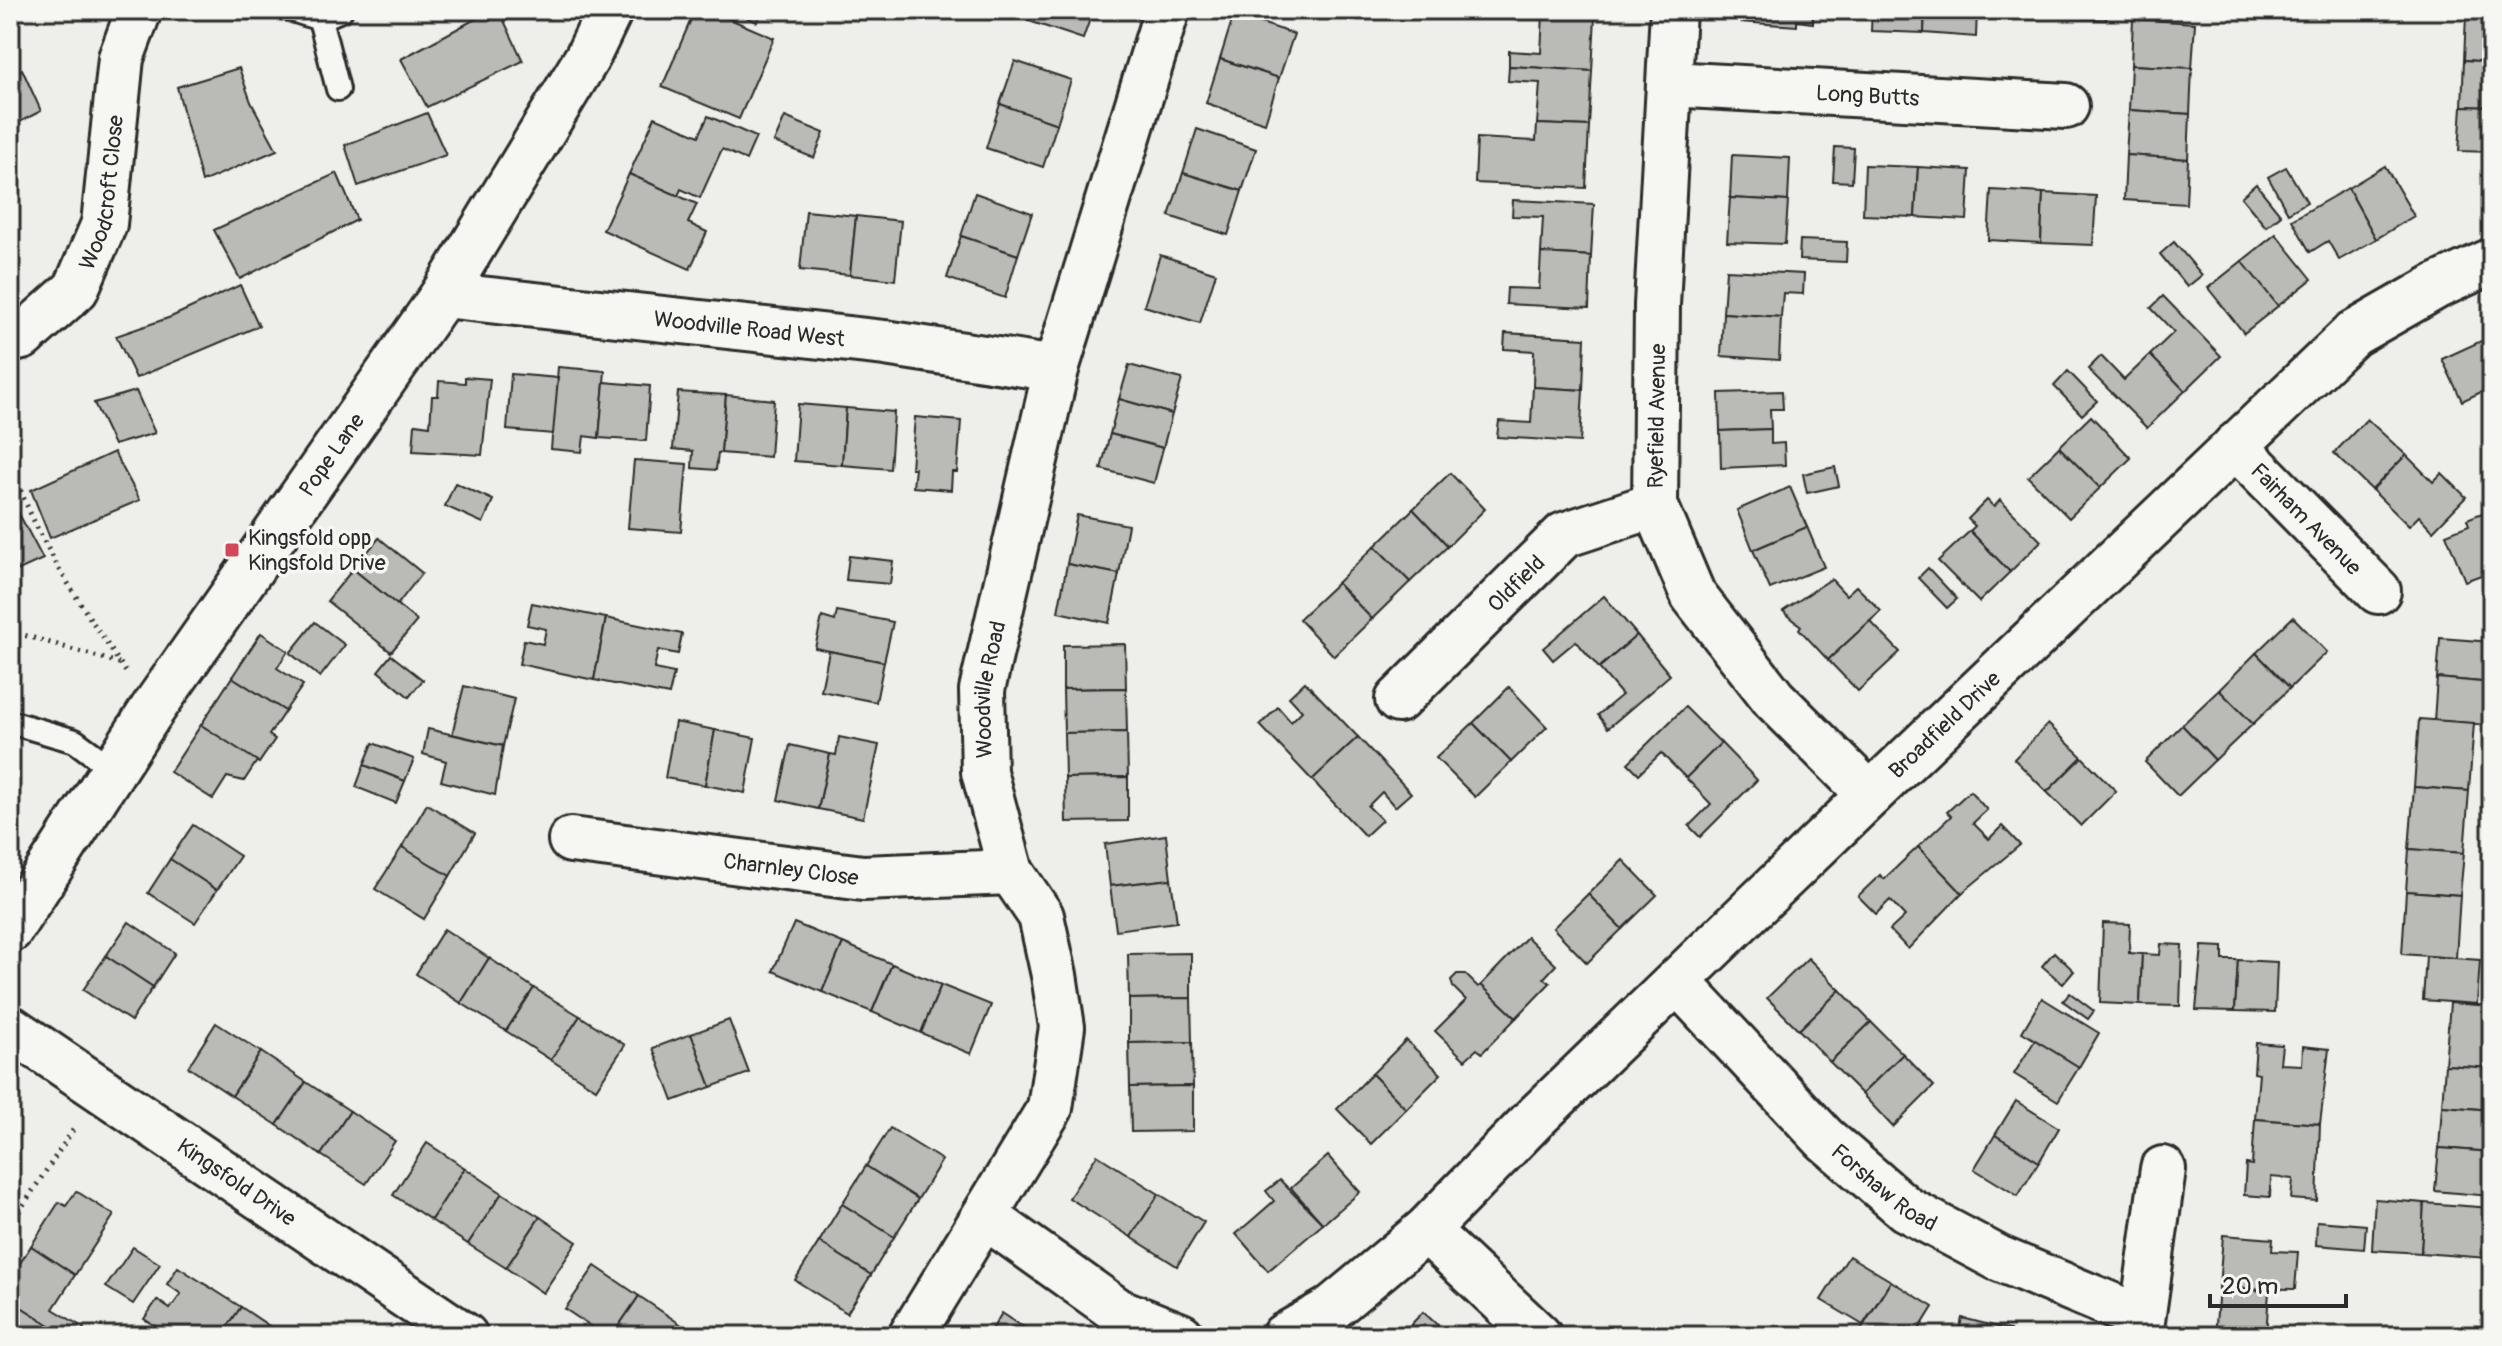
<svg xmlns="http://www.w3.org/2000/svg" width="2502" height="1346" viewBox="0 0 2502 1346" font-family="Pangolin,sans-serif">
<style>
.building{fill:#babab7;stroke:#2b2b2b;stroke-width:2}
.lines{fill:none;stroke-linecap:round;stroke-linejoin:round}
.lane-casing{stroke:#2b2b2b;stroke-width:28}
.street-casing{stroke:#2b2b2b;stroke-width:50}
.secondary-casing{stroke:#2b2b2b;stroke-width:50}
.path{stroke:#2b2b2b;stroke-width:5;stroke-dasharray:2 6;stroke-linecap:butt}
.lane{stroke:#f6f6f2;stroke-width:22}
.street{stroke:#f6f6f2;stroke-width:44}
.secondary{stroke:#f6f6f2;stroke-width:44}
.poi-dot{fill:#d1495b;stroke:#f6f6f2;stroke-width:3}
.labels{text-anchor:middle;stroke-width:7;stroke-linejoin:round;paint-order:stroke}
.street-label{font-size:22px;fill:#2b2b2b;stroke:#f6f6f2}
.poi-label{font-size:22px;fill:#2b2b2b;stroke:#f6f6f2;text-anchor:start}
</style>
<rect width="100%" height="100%" fill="#eeeeea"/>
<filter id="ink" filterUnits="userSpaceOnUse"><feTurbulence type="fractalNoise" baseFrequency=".0125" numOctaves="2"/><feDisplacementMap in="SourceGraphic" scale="16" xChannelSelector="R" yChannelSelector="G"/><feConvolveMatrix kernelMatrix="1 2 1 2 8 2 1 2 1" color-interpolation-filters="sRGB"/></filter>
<g filter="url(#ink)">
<!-- building -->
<g class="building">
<path d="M492,10H499L523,61L427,107L401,59Z"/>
<path d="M695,10H709L774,38L739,119L662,87Z"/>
<path d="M730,10H763L757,22Z"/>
<path d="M1029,10H1093L1083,39L1026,20Z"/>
<path d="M1543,10H1595V17L1543,14Z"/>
<path d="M1740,10H1813V23L1797,21V26L1740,22Z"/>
<path d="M1872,10H1925L1924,33L1871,31Z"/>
<path d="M1925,10H1977L1976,37L1924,33Z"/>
<path d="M2002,10H2054V17L2002,15Z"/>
<path d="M2054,10H2107L2106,20L2054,17Z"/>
<path d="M2466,10H2492V16L2466,15Z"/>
<path d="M1234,14L1294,34L1279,78L1220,59Z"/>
<path d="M1543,14L1595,17L1592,71L1509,66V51L1541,53Z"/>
<path d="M2466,15L2492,16V62L2464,60Z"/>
<path d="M2133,19L2195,23L2192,68L2131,65Z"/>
<path d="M1220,59L1279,78L1265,123L1206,103Z"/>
<path d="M2464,60L2492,62V107L2462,106Z"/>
<path d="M1015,61L1071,80L1057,124L1000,104Z"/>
<path d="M2131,65L2192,68L2190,114L2129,110Z"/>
<path d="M1509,66L1592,71L1589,126L1537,124L1540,83L1508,81Z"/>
<path d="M239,68L251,102L277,150L202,182L177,87Z"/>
<path d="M22,69L41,111L10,127V75Z"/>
<path d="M1000,104L1057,124L1043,167L986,148Z"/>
<path d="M2462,106L2492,107V152L2459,151Z"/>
<path d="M2129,110L2190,114L2188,159L2126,155Z"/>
<path d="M427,113L446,155L358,186L345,145Z"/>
<path d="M708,116L756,137L746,160L722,149L700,198L681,189L678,196L629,174L655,117L699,136Z"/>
<path d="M785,117L824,133L814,158L774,142Z"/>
<path d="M1537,124L1589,126L1586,188L1475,183L1477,138L1536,141Z"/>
<path d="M1197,129L1256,149L1242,191L1183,173Z"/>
<path d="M1835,147L1854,148L1852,182L1833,181Z"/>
<path d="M1732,155L1790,158L1788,201L1730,198Z"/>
<path d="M2126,155L2188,159L2186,204L2124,200Z"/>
<path d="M1865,165L1918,167L1915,217L1863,215Z"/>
<path d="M2385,166L2414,216L2376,239L2348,188Z"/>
<path d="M1918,167L1970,170L1967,220L1915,217Z"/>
<path d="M2286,167L2307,202L2288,213L2268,177Z"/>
<path d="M337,173L357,220L240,279L214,230Z"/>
<path d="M1183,173L1242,191L1228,235L1169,216Z"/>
<path d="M629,174L697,204L688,223L707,232L690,269L603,230Z"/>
<path d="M2256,184L2281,215L2266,227L2241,197Z"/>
<path d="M2348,188L2376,239L2339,260L2328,241L2310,252L2292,220Z"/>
<path d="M1991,190L2043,193L2041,243L1988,240Z"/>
<path d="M975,193L1032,213L1018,255L961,236Z"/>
<path d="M2043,193L2096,196L2093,245L2041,243Z"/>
<path d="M1730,198L1788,201L1785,244L1727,242Z"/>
<path d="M1513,200L1594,204L1591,256L1541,253L1543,217L1512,216Z"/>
<path d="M806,211L856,216L850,275L800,270Z"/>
<path d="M856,216L901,221L895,280L850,275Z"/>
<path d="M2276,234L2312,279L2278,306L2242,261Z"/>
<path d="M961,236L1018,255L1005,298L947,278Z"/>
<path d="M1800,240L1847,242L1846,262L1799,260Z"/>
<path d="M2174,242L2202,275L2187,287L2160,254Z"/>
<path d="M1541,253L1591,256L1589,308L1506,304L1507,288L1539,289Z"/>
<path d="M1160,255L1216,273L1200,323L1144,306Z"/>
<path d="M2242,261L2278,306L2244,333L2208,288Z"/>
<path d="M1726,270L1804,274L1803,294L1783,293L1781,317L1723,313Z"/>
<path d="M240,285L259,326L136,378L116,336L171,317Z"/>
<path d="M2163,296L2221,356L2185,391L2150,355L2174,332L2151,308Z"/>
<path d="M1723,313L1781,317L1779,360L1721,356Z"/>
<path d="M1505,333L1585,338L1583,390L1533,387L1534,351L1504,349Z"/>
<path d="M2492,336V387L2462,401L2442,359Z"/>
<path d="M2150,355L2185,391L2147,428L2088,369L2101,356L2124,380Z"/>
<path d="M1129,365L1182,379L1172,414L1119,399Z"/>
<path d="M558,367L605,371L599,438L584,436L582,452L551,449Z"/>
<path d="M2068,371L2097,401L2082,415L2054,386Z"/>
<path d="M511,374L558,378L553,434L507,430Z"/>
<path d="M465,377L490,379L482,455L413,451L415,424L430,426L432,396H438L439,381L465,383Z"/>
<path d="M604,382L650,386L646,441L599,438Z"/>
<path d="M1533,387L1583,390L1580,442L1497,437L1499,421L1531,423Z"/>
<path d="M136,391L155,433L114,445L94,403Z"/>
<path d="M1782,391L1783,409H1770L1771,429L1720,431L1719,393Z"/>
<path d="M678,392L726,395L721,453H718L716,470L692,468L693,451L673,449Z"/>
<path d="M726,395L774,400L770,457L721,453Z"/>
<path d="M1119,399L1172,414L1163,448L1110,434Z"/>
<path d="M798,404L846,408L842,465L794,461Z"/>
<path d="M846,408L894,412L890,469L842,465Z"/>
<path d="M2091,416L2131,458L2100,488L2059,447Z"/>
<path d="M915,417L961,421L957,472H952L951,490L913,487L915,468H911Z"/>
<path d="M2367,419L2406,455L2372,490L2334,453Z"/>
<path d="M1771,429V444L1784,443L1785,465L1721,468L1720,431Z"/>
<path d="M1110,434L1163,448L1154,483L1101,469Z"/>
<path d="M2059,447L2100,488L2069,518L2028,477Z"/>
<path d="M114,452L140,500L50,538L31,490Z"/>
<path d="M2406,455L2433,482L2442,473L2466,497L2433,531L2419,516L2409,526L2372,490Z"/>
<path d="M634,460L687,464L681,532L628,528Z"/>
<path d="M1835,467L1839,486L1807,493L1803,474Z"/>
<path d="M1450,473L1485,509L1448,546L1413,509Z"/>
<path d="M455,483L493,500L483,523L445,506Z"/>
<path d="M1790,487L1807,527L1753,550L1737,510Z"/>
<path d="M1987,500L1994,507L2000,500L2041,541L2010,572L1970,531L1975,526L1968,519Z"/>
<path d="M1413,509L1448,546L1410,582L1375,546Z"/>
<path d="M2492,509V571L2465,581L2446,534L2469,525L2467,519Z"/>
<path d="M17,510L43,559L10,574V514Z"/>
<path d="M1077,515L1128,525L1119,574L1067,564Z"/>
<path d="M1807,527L1824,567L1770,589L1753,550Z"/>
<path d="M1970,531L2010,572L1979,602L1938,561Z"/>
<path d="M379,538L422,573L397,605L353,569Z"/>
<path d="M1375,546L1410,582L1372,619L1337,583Z"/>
<path d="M849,556L893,561L890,584L846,580Z"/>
<path d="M1067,564L1119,574L1109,623L1058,612Z"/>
<path d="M1928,568L1957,599L1947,608L1918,578Z"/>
<path d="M353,569L417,621L391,652L327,601Z"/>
<path d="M1831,579L1846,595L1856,586L1881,611L1828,660L1799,629L1801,626L1783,611Z"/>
<path d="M1337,583L1372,619L1334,656L1299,619Z"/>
<path d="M1604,596L1637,635L1599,668L1576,641L1553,660L1543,648Z"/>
<path d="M532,603L606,618L594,680L519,664L524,640L543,644L546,629L527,625Z"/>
<path d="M837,611L893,622L884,662L815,648L822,617L835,621Z"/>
<path d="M2293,617L2327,652L2290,688L2256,653Z"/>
<path d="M606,618L682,634L678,654L658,650L654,669L674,673L669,695L594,680Z"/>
<path d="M1870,621L1900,652L1858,691L1828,660Z"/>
<path d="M315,622L345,645L320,677L290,653Z"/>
<path d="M261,633L288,651L277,668L303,685L285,711L232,677Z"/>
<path d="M1637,635L1670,675L1608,728L1598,715L1622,695L1599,668Z"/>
<path d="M2440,638L2492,642V683L2437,678Z"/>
<path d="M1125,644L1126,688L1063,689V645Z"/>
<path d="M829,651L884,662L876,702L821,691Z"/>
<path d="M2256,653L2290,688L2253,724L2219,690Z"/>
<path d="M391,655L423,680L409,697L378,671Z"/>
<path d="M232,677L285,711L269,735L275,739L259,763L201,725Z"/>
<path d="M2437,678L2492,683L2488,725L2434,721Z"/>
<path d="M1305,682L1358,737L1312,780L1260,725L1278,707L1291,722L1302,711L1289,697Z"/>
<path d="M464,686L514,699L503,746L452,734Z"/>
<path d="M1509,687L1547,727L1511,762L1473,723Z"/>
<path d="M1126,688L1127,732L1064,733L1063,689Z"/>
<path d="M2219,690L2253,724L2215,760L2182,725Z"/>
<path d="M1685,707L1721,743L1686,778L1661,753L1639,774L1628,763Z"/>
<path d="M2419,719L2474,723L2469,791L2414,787Z"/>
<path d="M675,722L715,730L705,785L665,778Z"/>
<path d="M1473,723L1511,762L1475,797L1436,758Z"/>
<path d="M2048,724L2082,757L2047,792L2014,759Z"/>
<path d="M201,725L257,761L244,781L227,777L213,799L170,772Z"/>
<path d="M2182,725L2215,760L2178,796L2145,762Z"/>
<path d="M428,729L503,746L495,795L441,781L446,761L423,754Z"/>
<path d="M715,730L755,738L745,793L705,785Z"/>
<path d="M1127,732L1128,777L1065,778L1064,733Z"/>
<path d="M839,737L879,745L863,818L818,809L830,754L836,755Z"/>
<path d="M1358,737L1411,793L1395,807L1382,792L1368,806L1382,820L1365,836L1312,780Z"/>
<path d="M373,743L414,759L405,781L364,765Z"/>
<path d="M1721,743L1757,780L1700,837L1689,826L1711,804L1686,778Z"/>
<path d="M790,745L830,754L818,809L778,800Z"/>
<path d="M2082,757L2116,791L2081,826L2047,792Z"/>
<path d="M364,765L405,781L396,803L356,787Z"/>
<path d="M1128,777V821L1066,822L1065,778Z"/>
<path d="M2414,787L2469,791L2464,853L2409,849Z"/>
<path d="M1970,791L1987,810L1973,823L1989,839L2002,826L2020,845L1962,893L1918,847L1951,816L1947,812Z"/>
<path d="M427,804L475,833L450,876L402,847Z"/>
<path d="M193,825L240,856L217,890L170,859Z"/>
<path d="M1166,835L1171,879L1110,886L1105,844Z"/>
<path d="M402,847L450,876L424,919L375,889Z"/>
<path d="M1918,847L1962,893L1908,949L1890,930L1905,916L1890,900L1876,914L1858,896L1880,875L1884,879Z"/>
<path d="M2409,849L2464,853L2460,895L2406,891Z"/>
<path d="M170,859L217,890L195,923L148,893Z"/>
<path d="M1623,860L1657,895L1622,929L1588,894Z"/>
<path d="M1171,879L1177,922L1116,930L1110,886Z"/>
<path d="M2406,891L2460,895L2456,958L2402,954Z"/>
<path d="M1588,894L1622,929L1587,963L1553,928Z"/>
<path d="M129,922L175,953L153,987L106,956Z"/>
<path d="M794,923L843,943L822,992L773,971Z"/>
<path d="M2103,923L2130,924L2129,953L2142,954L2140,1005L2100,1003Z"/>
<path d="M444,929L489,958L461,1003L416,974Z"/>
<path d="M1527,937L1556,965L1544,978L1550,983L1516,1018L1481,985Z"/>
<path d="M843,943L892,964L872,1012L822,992Z"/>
<path d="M2161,944L2182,945L2180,1006L2140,1005L2142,954L2160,955Z"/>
<path d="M2202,946L2223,947V960H2238L2235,1011L2196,1010Z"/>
<path d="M2054,952L2074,971L2063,984L2042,966Z"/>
<path d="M1191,953V998L1129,999L1128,954Z"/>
<path d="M106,956L153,987L131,1021L83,990Z"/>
<path d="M2426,956L2480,960L2477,1004L2423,1000Z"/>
<path d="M489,958L534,988L506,1031L461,1003Z"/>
<path d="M1808,958L1840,990L1799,1030L1767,998Z"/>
<path d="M2238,960L2277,962L2275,1012L2235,1011Z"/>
<path d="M892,964L941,985L921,1033L872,1012Z"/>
<path d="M1457,974H1465L1478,987L1481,985L1516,1018L1482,1053L1477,1049L1465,1060L1435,1031L1466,1000L1453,987L1451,980Z"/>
<path d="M941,985L991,1005L971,1054L921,1033Z"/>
<path d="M534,988L580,1016L551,1060L506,1031Z"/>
<path d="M1840,990L1871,1022L1830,1062L1799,1030Z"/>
<path d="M2070,993L2094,1011L2088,1019L2063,1001Z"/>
<path d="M1191,998L1192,1042L1129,1043V999Z"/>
<path d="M2042,998L2099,1033L2079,1067L2022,1032Z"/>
<path d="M2450,1003L2492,1006V1068L2445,1065Z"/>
<path d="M580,1016L625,1045L596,1089L551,1060Z"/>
<path d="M729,1020L749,1073L711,1087L691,1034Z"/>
<path d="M1871,1022L1903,1054L1862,1094L1830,1062Z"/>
<path d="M216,1023L261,1052L232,1096L188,1067Z"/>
<path d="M691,1034L711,1087L673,1101L653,1048Z"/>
<path d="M1406,1040L1441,1074L1406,1109L1372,1074Z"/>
<path d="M2035,1040L2079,1067L2058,1101L2014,1074Z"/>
<path d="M1192,1042L1193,1086L1130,1087L1129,1043Z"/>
<path d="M2256,1043L2282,1045L2280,1064L2302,1065L2303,1046L2329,1049L2320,1124L2255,1119L2259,1074L2254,1073Z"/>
<path d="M261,1052L306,1082L277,1125L232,1096Z"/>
<path d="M1903,1054L1934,1086L1893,1127L1862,1094Z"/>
<path d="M2445,1065L2492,1068V1110L2442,1106Z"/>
<path d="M1372,1074L1406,1109L1371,1144L1337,1109Z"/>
<path d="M306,1082L350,1111L321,1155L277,1125Z"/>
<path d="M1193,1086V1131L1131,1132L1130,1087Z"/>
<path d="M2016,1101L2059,1128L2039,1162L1995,1135Z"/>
<path d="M2442,1106L2492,1110V1152L2439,1148Z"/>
<path d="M350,1111L395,1141L366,1184L321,1155Z"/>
<path d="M2255,1119L2320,1124L2317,1201L2291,1199L2293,1179L2271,1177L2270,1197L2244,1195L2246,1164L2252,1165Z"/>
<path d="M890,1128L942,1160L918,1199L866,1166Z"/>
<path d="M1995,1135L2039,1162L2018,1196L1974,1169Z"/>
<path d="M427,1143L465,1168L431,1220L393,1195Z"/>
<path d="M2439,1148L2492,1152L2490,1196L2435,1191Z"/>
<path d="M1097,1155L1159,1194L1131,1237L1069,1198Z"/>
<path d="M1328,1156L1360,1192L1323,1224L1291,1188Z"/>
<path d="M866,1166L918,1199L894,1237L842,1204Z"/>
<path d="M465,1168L502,1193L468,1244L431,1220Z"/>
<path d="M1280,1180L1323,1224L1268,1271L1236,1234L1274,1201L1266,1191Z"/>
<path d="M76,1191L114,1215L75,1275L31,1246L59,1202L66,1206Z"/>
<path d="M502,1193L540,1217L506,1268L468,1244Z"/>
<path d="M1159,1194L1204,1222L1177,1266L1131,1237Z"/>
<path d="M2375,1199L2424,1203L2421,1253L2372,1250Z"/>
<path d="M2424,1203L2492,1208L2488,1258L2421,1253Z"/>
<path d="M842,1204L894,1237L871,1275L819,1242Z"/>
<path d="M540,1217L577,1242L543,1293L506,1268Z"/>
<path d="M2317,1221L2366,1225L2364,1249L2316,1245Z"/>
<path d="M2223,1235L2273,1239L2272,1251L2298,1252L2295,1289L2219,1288Z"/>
<path d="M819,1242L871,1275L847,1313L795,1280Z"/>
<path d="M31,1246L75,1275L53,1309L84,1328L79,1336H67L10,1300V1279Z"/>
<path d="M133,1247L160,1264L133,1304L106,1287Z"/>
<path d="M1849,1256L1891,1281L1863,1325L1821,1300Z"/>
<path d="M595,1266L639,1296L612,1336H605L565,1309Z"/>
<path d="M178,1267L241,1307L221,1336H170L144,1319L157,1300L170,1309L181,1294L167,1284Z"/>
<path d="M1891,1281L1933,1307L1915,1336H1857Z"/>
<path d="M2219,1288L2269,1291L2266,1336H2215Z"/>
<path d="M639,1296L683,1326L676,1336H612Z"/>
<path d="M10,1300L67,1336H10Z"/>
<path d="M241,1307L284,1336H221Z"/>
<path d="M1423,1312L1450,1336H1400Z"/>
<path d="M1002,1313L1037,1336H988Z"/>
<path d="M1962,1318L2010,1330L2008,1336H1958Z"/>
<path d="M683,1326L698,1336H676Z"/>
</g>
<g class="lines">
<defs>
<g id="lane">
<path d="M292,10L320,19L338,89"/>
<path d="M320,19L341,10"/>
<path d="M10,722L75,741L113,769"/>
</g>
<g id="street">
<path d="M1673,10L1657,305L1655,505L1693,595L1774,699L1870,795"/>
<path id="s1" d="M1670,84L2066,106"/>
<path id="s2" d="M443,295L885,343L1056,369"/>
<path id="s3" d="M10,340L22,337L76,289L104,224L121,58L139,10"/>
<path id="s4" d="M2235,446L2378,591"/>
<path id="s5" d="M1398,700L1564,535L1655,505"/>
<path id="s6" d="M571,840L863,878L1011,872"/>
<path id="s7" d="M1678,982L1825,1139L1906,1209L1998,1258L2142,1318"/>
<path id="s8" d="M10,1028L465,1336"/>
<path d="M985,1216L1118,1311L1181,1336"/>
<path d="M1426,1230L1539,1336"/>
<path id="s9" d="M911,1336L1050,1108L1062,1027L1054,975L1041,916L1011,872L984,772L982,690L1056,369L1167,10"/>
<path id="s10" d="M1284,1336L1331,1309L1426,1230L1534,1119L1870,795L2353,334L2437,286L2492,261"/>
<path d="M2140,1336L2163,1169"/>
</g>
<g id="secondary">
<path id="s11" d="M10,930L152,710L443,295L587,58L610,10"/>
</g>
</defs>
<!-- lane casing -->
<use href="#lane" class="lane-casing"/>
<!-- street casing -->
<use href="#street" class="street-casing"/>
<!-- secondary casing -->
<use href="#secondary" class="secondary-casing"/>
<!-- path -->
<g class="path">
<path d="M10,460C34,538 81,605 126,672"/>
<path d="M10,631L119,663"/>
<path d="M10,1225L75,1127"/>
</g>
<!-- lane -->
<use href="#lane" class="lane"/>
<!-- street -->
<use href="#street" class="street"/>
<!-- secondary -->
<use href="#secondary" class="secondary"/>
</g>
</g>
<!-- markers -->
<rect class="poi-dot" x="224" y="542" width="16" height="16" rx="4"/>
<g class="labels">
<!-- street labels -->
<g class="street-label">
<text dy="8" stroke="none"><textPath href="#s1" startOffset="198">Long Butts</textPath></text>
<text dy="8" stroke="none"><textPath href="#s3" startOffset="186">Woodcroft Close</textPath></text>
<text dy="8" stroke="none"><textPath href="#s2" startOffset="308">Woodville Road West</textPath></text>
<text transform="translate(1656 416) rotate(-89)" y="8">Ryefield Avenue</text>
<text dy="8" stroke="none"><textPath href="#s11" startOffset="574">Pope Lane</textPath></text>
<text dy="8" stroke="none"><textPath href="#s4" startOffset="102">Fairham Avenue</textPath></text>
<text dy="8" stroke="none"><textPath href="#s5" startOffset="166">Oldfield</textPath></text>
<text dy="8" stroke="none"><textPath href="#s9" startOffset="702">Woodville Road</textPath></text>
<text dy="8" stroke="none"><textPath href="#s10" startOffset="902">Broadfield Drive</textPath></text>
<text dy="8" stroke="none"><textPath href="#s6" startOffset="222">Charnley Close</textPath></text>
<text dy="8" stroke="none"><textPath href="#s8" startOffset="274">Kingsfold Drive</textPath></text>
<text dy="8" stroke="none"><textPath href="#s7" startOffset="292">Forshaw Road</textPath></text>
</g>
<!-- poi labels -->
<g class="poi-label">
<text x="248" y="545">Kingsfold opp<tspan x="248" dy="25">Kingsfold Drive</tspan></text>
</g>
</g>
<!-- margin -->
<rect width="2502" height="1346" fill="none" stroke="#f6f6f2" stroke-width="40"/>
<rect x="20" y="20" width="2462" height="1306" fill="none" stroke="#2b2b2b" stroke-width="3" filter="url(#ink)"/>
<!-- scale -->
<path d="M2210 1294v12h136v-12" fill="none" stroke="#2b2b2b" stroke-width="4"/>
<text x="2222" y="1294" font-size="24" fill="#2b2b2b" stroke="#f6f6f2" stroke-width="6" paint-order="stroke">20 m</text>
</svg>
